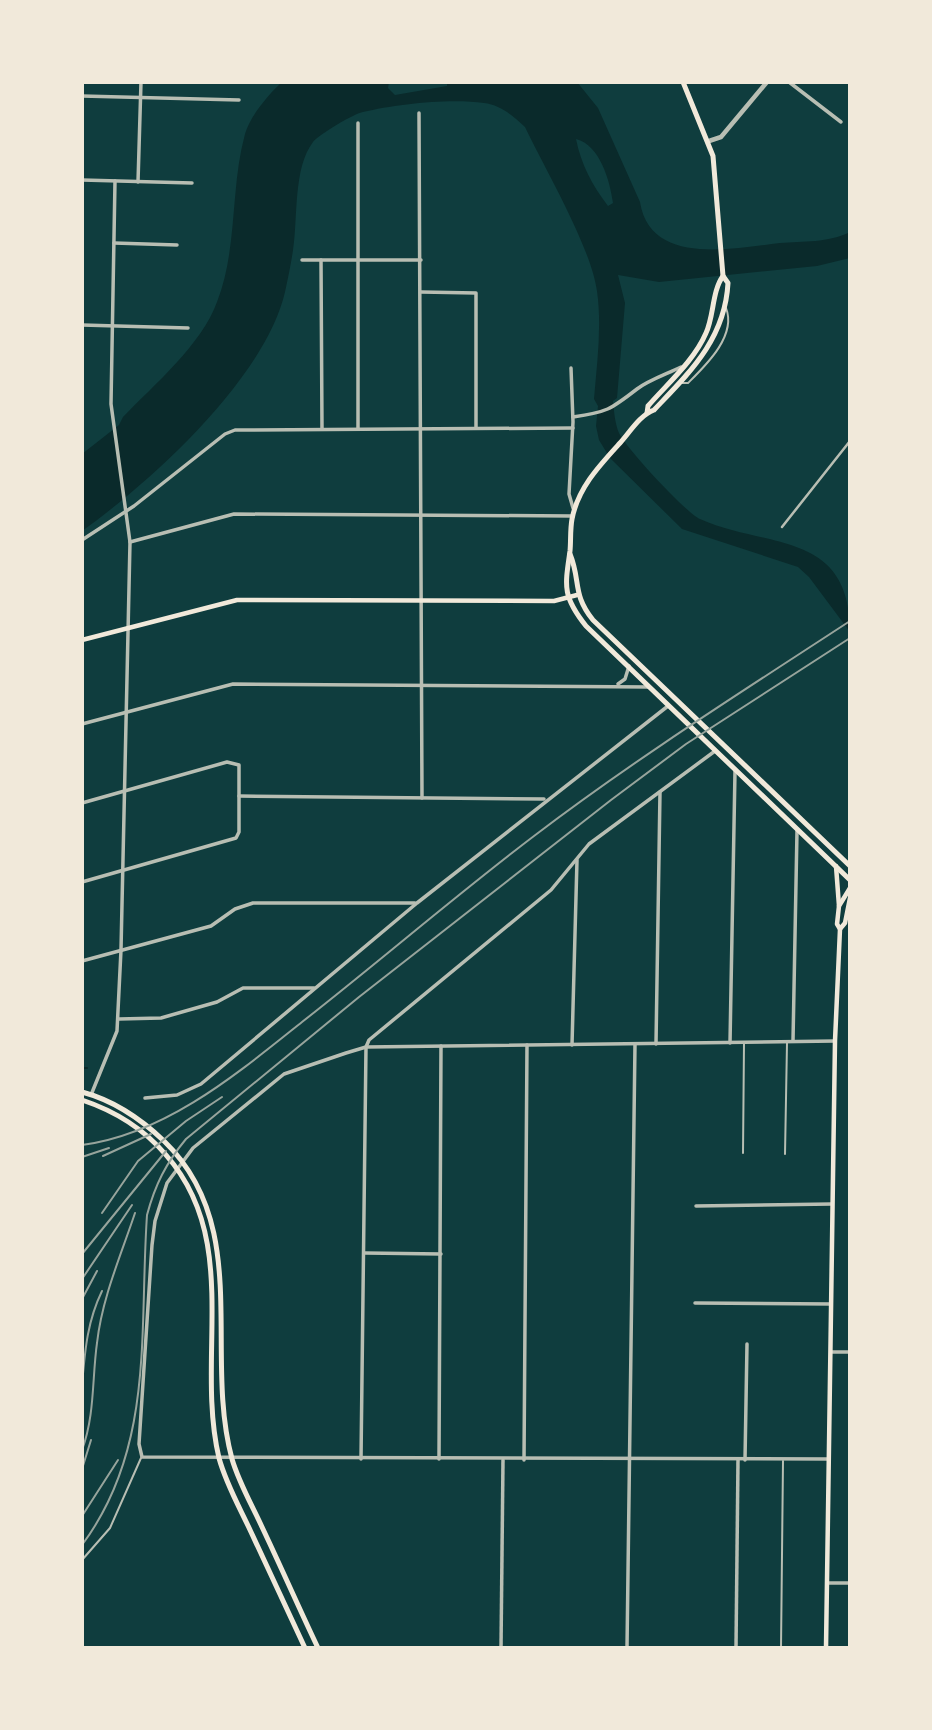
<svg xmlns="http://www.w3.org/2000/svg" width="932" height="1730" viewBox="0 0 932 1730" font-family="Rubik,sans-serif">
<style>
.water{fill:#0a2a2b;fill-rule:evenodd}
.lines{fill:none;stroke-linecap:round;stroke-linejoin:round}
.stream{stroke:#0a2a2b;stroke-width:2}
.service{stroke:#b8beb3;stroke-width:2}
.pedestrian{stroke:#b8beb3;stroke-width:2.5}
.minor{stroke:#b8beb3;stroke-width:3.5}
.tertiary{stroke:#b8beb3;stroke-width:4.5}
.secondary{stroke:#f1e9da;stroke-width:4.5}
.primary{stroke:#f1e9da;stroke-width:5}
.trunk{stroke:#f1e9da;stroke-width:5}
.rail{stroke:#97a49c;stroke-width:2}
</style>
<rect width="100%" height="100%" fill="#0f3d3e"/>
<!-- water -->
<path class="water" d="M282,82H389L388,88L395,95L447,86V82H577L598,108L640,202C650,267 735,248 780,243C803,241 828,243 850,232V258L817,266L659,282L618,275L625,303L617,398L613,401C614,411 615,424 619,433C626,448 686,513 700,519C767,549 850,530 850,632L809,577L798,567L682,529L610,458L599,440L596,426L598,406L594,399C597,363 602,327 597,291C591,247 545,169 525,127C513,116 501,105 484,103C451,98 396,104 363,112C355,113 318,135 313,142C293,168 298,218 293,250C291,264 288,278 285,292C265,378 152,481 82,531V454L119,425L123,417C154,385 202,344 217,302C238,248 230,189 245,134C250,116 269,94 282,82ZM576,139C600,145 610,181 613,203L608,206C592,185 581,164 576,139Z"/>
<g class="lines">
<!-- stream -->
<path class="stream" d="M82,1068H87"/>
<!-- service -->
<g class="service">
<path d="M681,383H688C705,366 737,336 726,308"/>
<path d="M743,1153L744,1043"/>
<path d="M785,1154L787,1043"/>
<path d="M82,1560L110,1528L141,1458"/>
<path d="M781,1648L783,1461"/>
</g>
<!-- pedestrian -->
<path class="pedestrian" d="M782,527L850,441"/>
<!-- minor -->
<g class="minor">
<path d="M789,82L841,122"/>
<path d="M82,96L239,100"/>
<path d="M419,113L422,798"/>
<path d="M358,123V429"/>
<path d="M82,180L192,183"/>
<path d="M138,182L141,82"/>
<path d="M114,243L177,245"/>
<path d="M302,260H421"/>
<path d="M321,260L322,429"/>
<path d="M421,292L476,293V428"/>
<path d="M82,325L188,328"/>
<path d="M571,368L573,422L569,494L573,508"/>
<path d="M573,417C607,412 610,410 637,389C649,380 667,374 681,367"/>
<path d="M82,540L134,506L225,434L235,430L573,428"/>
<path d="M130,542L234,514L572,516"/>
<path d="M618,684L625,679L629,666"/>
<path d="M82,724L233,684L649,687"/>
<path d="M239,796L544,799"/>
<path d="M82,803L227,762L239,765V832L236,838L82,882"/>
<path d="M82,961L211,926L235,909L253,903H415"/>
<path d="M119,1019L161,1018L217,1002L243,988H314"/>
<path d="M793,1041L797,831"/>
<path d="M730,1043L735,771"/>
<path d="M656,1044L660,792"/>
<path d="M572,1045L577,860"/>
<path d="M91,1095L117,1031L121,950L130,542L111,404L115,181"/>
<path d="M145,1098L177,1095L201,1084L417,903L668,706"/>
<path d="M696,1206L832,1204"/>
<path d="M365,1253L441,1254"/>
<path d="M695,1303L831,1304"/>
<path d="M831,1352H850"/>
<path d="M361,1459L366,1047L369,1040L551,890L589,844L715,751"/>
<path d="M439,1459L441,1046"/>
<path d="M828,1459L142,1457L139,1444L152,1245L155,1221L167,1183L193,1148L284,1074L346,1053L366,1047L835,1041"/>
<path d="M524,1460L527,1045"/>
<path d="M745,1460L747,1344"/>
<path d="M827,1583H850"/>
<path d="M501,1648L503,1460"/>
<path d="M627,1648L635,1044"/>
<path d="M736,1648L738,1460"/>
</g>
<!-- tertiary -->
<path class="tertiary" d="M709,141L721,137L767,82"/>
<!-- secondary -->
<g class="secondary">
<path d="M82,640L237,600L554,601L577,595"/>
<path d="M836,866L839,906"/>
<path d="M840,929L845,923L850,898"/>
<path d="M826,1648L835,1041L840,929L837,924L839,906L850,888"/>
</g>
<!-- primary -->
<g class="primary">
<path d="M683,82L713,156L723,276L728,283C725,339 690,372 654,410C640,415 630,432 620,443C599,466 578,488 572,519C570,530 571,541 570,551C565,586 562,596 586,626L850,880"/>
<path d="M647,413L648,406C667,384 694,361 706,333C714,316 712,291 723,276"/>
<path d="M570,554C581,581 572,594 593,620L850,866"/>
</g>
<!-- trunk -->
<g class="trunk">
<path d="M82,1092C112,1100 141,1119 164,1141C253,1227 203,1352 232,1459C239,1483 252,1505 262,1527C281,1567 299,1608 318,1648"/>
<path d="M82,1100C115,1111 144,1129 166,1155C242,1241 195,1357 219,1458C226,1484 240,1508 251,1532C269,1570 287,1609 305,1648"/>
</g>
<!-- rail -->
<g class="rail">
<path d="M82,1145C166,1134 238,1073 302,1022C380,961 455,896 534,836C635,759 743,691 850,621"/>
<path d="M103,1156L151,1134"/>
<path d="M82,1157L109,1148"/>
<path d="M102,1213L138,1161L186,1121L222,1097"/>
<path d="M82,1254L166,1151"/>
<path d="M82,1279L132,1205"/>
<path d="M82,1299L97,1271"/>
<path d="M82,1385C85,1351 87,1322 102,1291"/>
<path d="M82,1450C95,1415 92,1378 97,1343C102,1298 121,1255 135,1213"/>
<path d="M82,1469L91,1440"/>
<path d="M82,1516L118,1460"/>
<path d="M82,1545C155,1447 139,1331 147,1215C155,1185 166,1163 186,1139L359,997L611,800L686,744L850,638"/>
</g>
</g>
<!-- border -->
<rect width="932" height="1730" fill="none" stroke="#f1e9da" stroke-width="168"/>
</svg>
